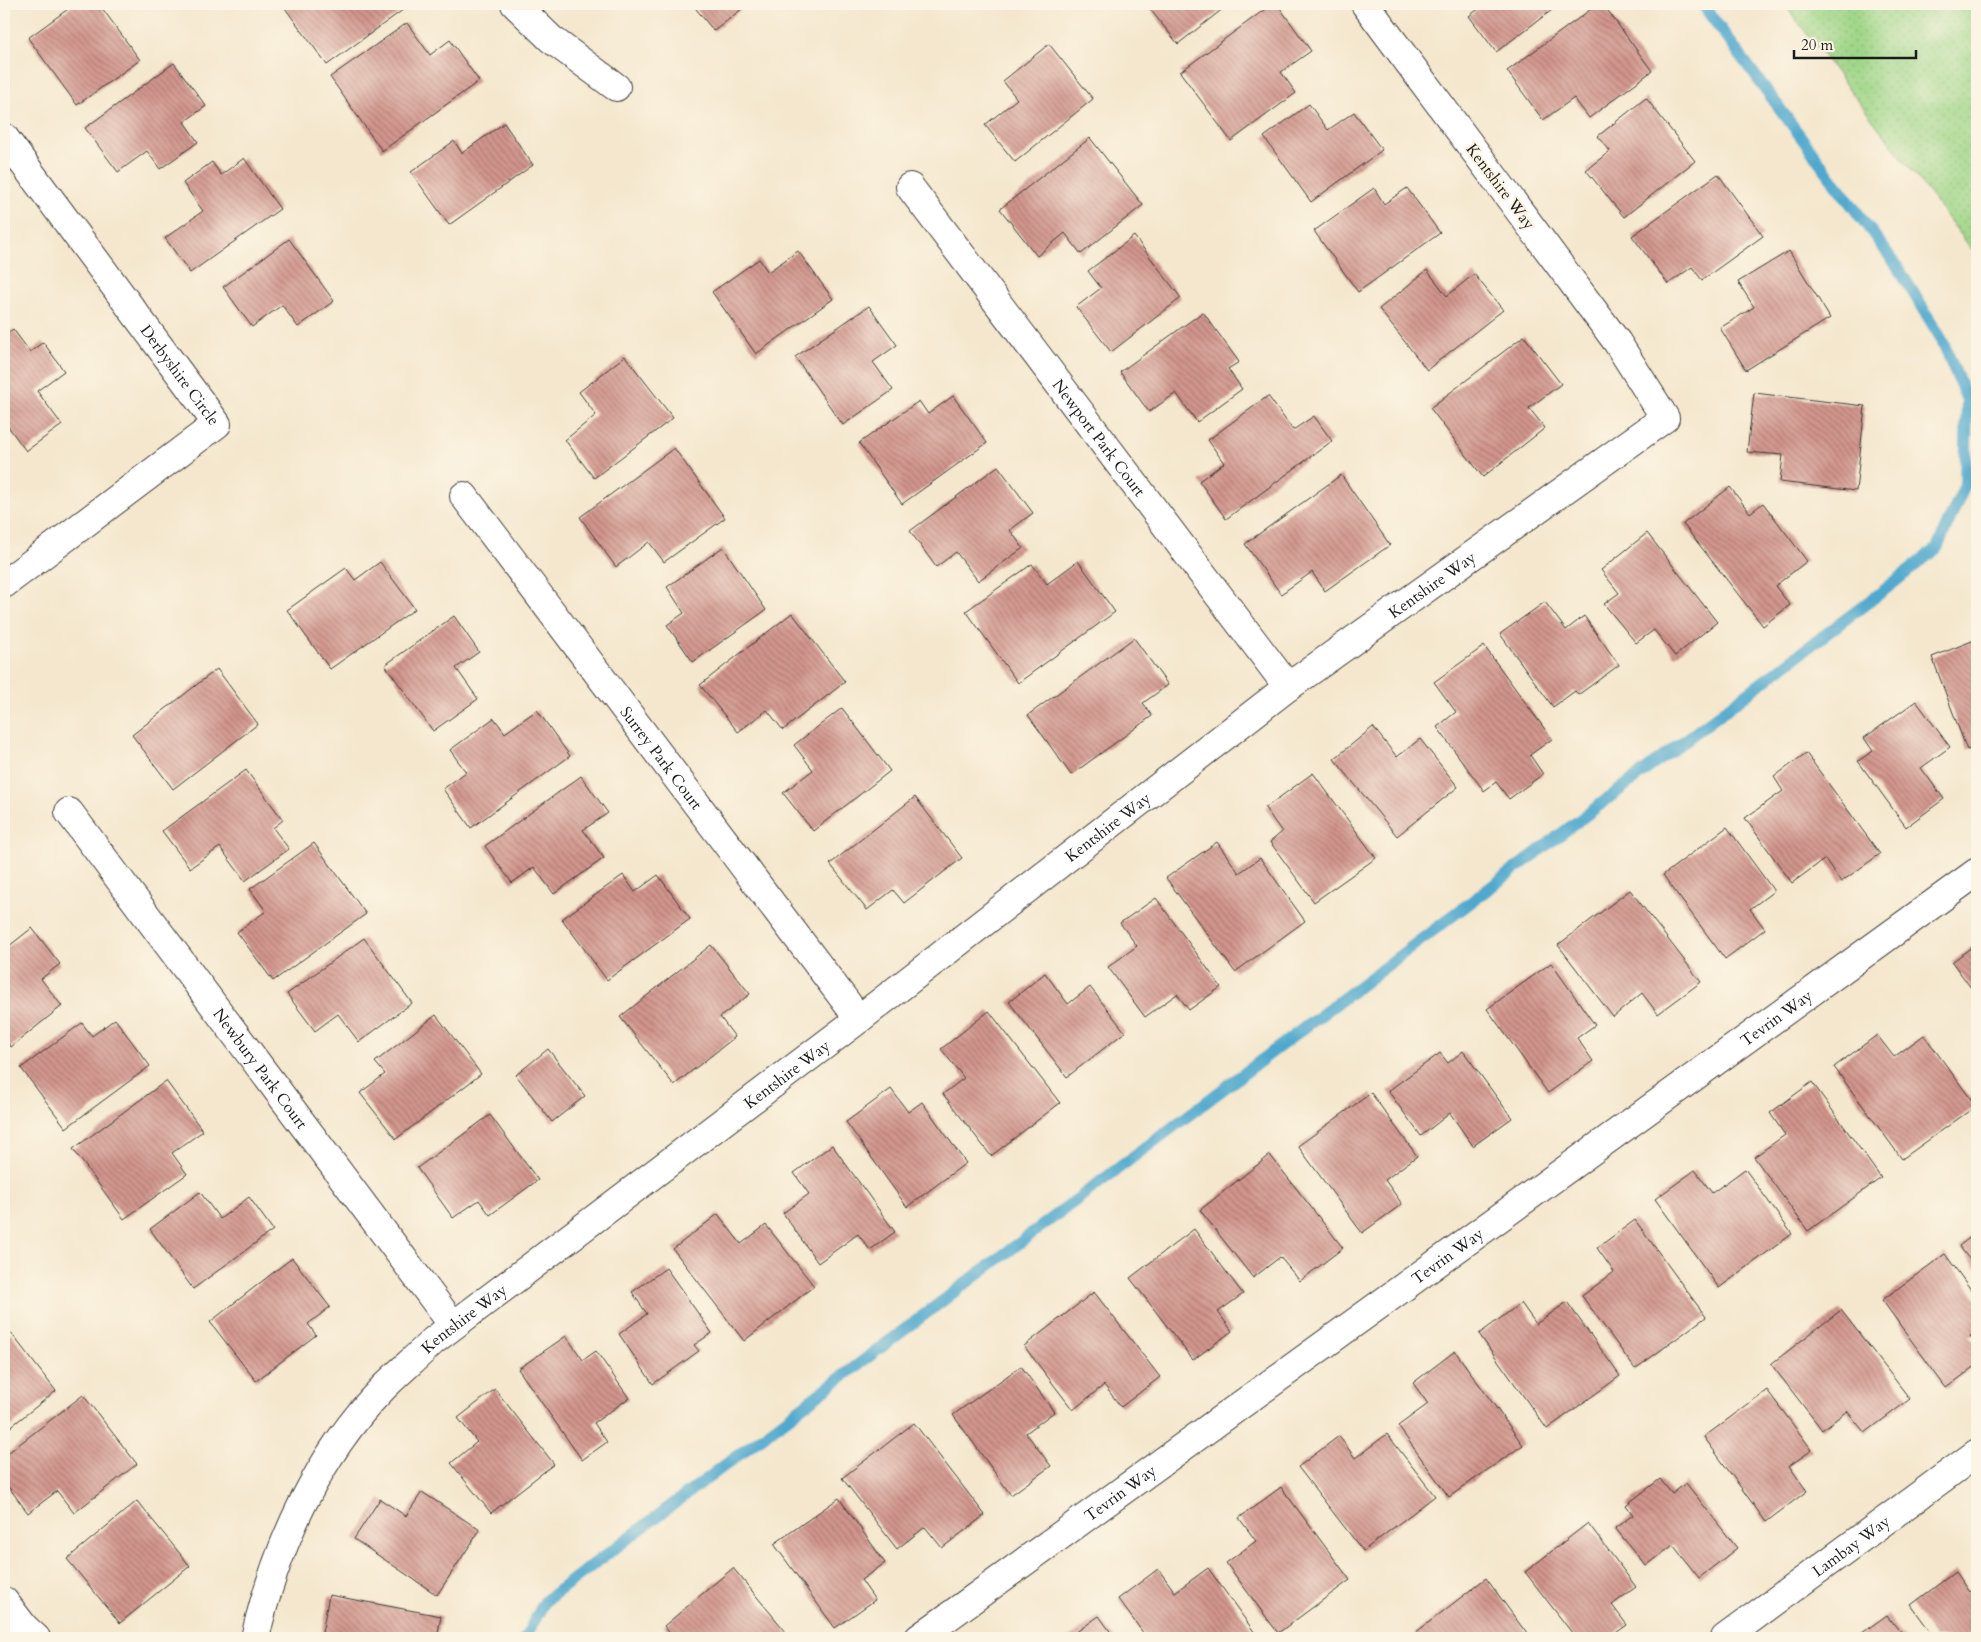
<svg xmlns="http://www.w3.org/2000/svg" width="1981" height="1642" viewBox="0 0 1981 1642" font-family="Cardo,serif">
<style>
.green{fill:url(#green-dots);stroke:#5e7952}
.lines{fill:none;stroke-linecap:round;stroke-linejoin:round}
.stream{stroke:#50a8cd;stroke-width:12}
.building{fill:url(#building-back-hatch)}
.street-casing{stroke:#3c3a37;stroke-width:30}
.street{stroke:#fff;stroke-width:28}
.labels{text-anchor:middle;stroke-width:4.5;stroke-linejoin:round;paint-order:stroke}
.street-label{font-size:16px;fill:#1c1c1c;stroke:#fcf5e5}
</style>
<defs>
<pattern id="green-dots" width="8" height="8" patternUnits="userSpaceOnUse" patternTransform="scale(1.25)"><rect width="8" height="8" fill="#9fd688"/><path d="M2 2h.1M6 6h.1" fill="none" stroke="#88b775" stroke-width="1.8" stroke-linecap="round"/></pattern>
<pattern id="building-back-hatch" width="6" height="6" patternUnits="userSpaceOnUse" patternTransform="scale(1.25)"><rect width="6" height="6" fill="#d2958c"/><path d="M-1 5l2 2M0 0l6 6M5-1l2 2" fill="none" stroke="#aa7972"/></pattern>
</defs>
<rect width="100%" height="100%" fill="#fcf5e5"/>
<filter id="ink" filterUnits="userSpaceOnUse"><feTurbulence type="fractalNoise" baseFrequency=".02" numOctaves="2"/><feDisplacementMap in="SourceGraphic" scale="10" xChannelSelector="R" yChannelSelector="G"/><feConvolveMatrix kernelMatrix="1 2 1 2 8 2 1 2 1" color-interpolation-filters="sRGB"/></filter>
<filter id="wash" filterUnits="userSpaceOnUse"><feTurbulence type="fractalNoise" baseFrequency=".0096" numOctaves="4" result="noise"/><feDisplacementMap in="SourceGraphic" scale="20" xChannelSelector="R" yChannelSelector="G"/><feGaussianBlur stdDeviation="1.12" result="paint"/><feColorMatrix in="noise" values="0 0 0 0 0 0 0 0 0 0 0 0 0 0 0 0 0 1.4 0 .05"/><feComposite in="paint" operator="in"/></filter>
<g filter="url(#wash)">
<rect width="100%" height="100%" fill="#f4e7cd"/>
<!-- green -->
<path class="green" d="M1784,4H1977V256Z"/>
<g class="lines">
<!-- stream -->
<path class="stream" d="M525,1638L545,1601L1887,588L1937,548L1965,485L1967,400L1942,340L1897,266L1702,4"/>
</g>
<g id="blocks">
<!-- building -->
<g class="building">
<path d="M75,4H99L140,60L77,105L28,38Z"/>
<path d="M282,4H411L327,65Z"/>
<path d="M692,4H748L714,31Z"/>
<path d="M1146,4H1229L1178,44Z"/>
<path d="M1272,4H1277L1311,51L1281,72L1296,93L1231,141L1180,72Z"/>
<path d="M1485,4H1560L1496,52L1469,16Z"/>
<path d="M1598,4H1603L1652,71L1589,118L1574,98L1543,120L1507,71Z"/>
<path d="M407,23L430,55L450,40L479,81L382,151L330,77Z"/>
<path d="M1049,44L1093,99L1015,162L985,125L1017,99L1003,81Z"/>
<path d="M174,63L206,106L184,122L198,142L160,169L147,151L118,172L85,128Z"/>
<path d="M1646,98L1695,161L1624,217L1586,170L1610,151L1598,136Z"/>
<path d="M1309,104L1328,130L1354,112L1382,150L1311,202L1264,137Z"/>
<path d="M504,123L533,165L449,225L411,172L454,141L462,153Z"/>
<path d="M1090,138L1143,205L1081,254L1065,233L1037,256L1000,209Z"/>
<path d="M244,158L280,209L190,273L165,238L203,211L183,183L212,162L221,175Z"/>
<path d="M1718,174L1763,236L1702,280L1692,267L1668,284L1632,236Z"/>
<path d="M1374,188L1384,204L1407,188L1440,233L1358,292L1314,231Z"/>
<path d="M1134,236L1181,298L1111,352L1076,307L1101,288L1088,271Z"/>
<path d="M289,239L334,301L298,327L282,305L252,327L223,287Z"/>
<path d="M798,251L833,299L756,354L712,292L759,259L768,272Z"/>
<path d="M1789,251L1830,318L1746,370L1720,328L1754,307L1738,282Z"/>
<path d="M1427,270L1447,296L1474,274L1503,310L1427,370L1379,309Z"/>
<path d="M869,306L897,345L873,362L893,390L843,425L795,357Z"/>
<path d="M1203,312L1239,362L1228,369L1242,389L1197,422L1176,393L1149,412L1120,372Z"/>
<path d="M13,329L30,352L43,342L64,371L37,391L62,425L26,451L4,421V336Z"/>
<path d="M1524,336L1561,384L1529,408L1545,428L1483,477L1430,408Z"/>
<path d="M625,356L673,418L594,478L565,440L596,415L579,392Z"/>
<path d="M1754,393L1865,406L1856,491L1780,482L1783,455L1747,452Z"/>
<path d="M953,396L987,443L902,504L859,443L919,401L928,414Z"/>
<path d="M1268,396L1293,430L1314,416L1332,441L1226,519L1199,481L1224,463L1208,440Z"/>
<path d="M674,448L725,518L664,562L649,542L616,567L580,517Z"/>
<path d="M998,466L1033,513L1010,530L1023,548L978,581L956,552L936,567L910,531Z"/>
<path d="M1341,475L1390,545L1325,591L1312,572L1281,594L1245,544Z"/>
<path d="M1730,487L1750,513L1763,503L1807,561L1775,586L1790,605L1763,626L1683,524Z"/>
<path d="M1647,533L1717,622L1675,656L1654,630L1636,643L1604,604L1619,593L1601,570Z"/>
<path d="M723,547L766,610L693,662L667,625L684,613L667,587Z"/>
<path d="M1078,561L1115,612L1018,683L966,611L1032,564L1047,584Z"/>
<path d="M380,562L415,609L330,669L287,610L346,568L355,580Z"/>
<path d="M1545,602L1566,630L1584,616L1619,665L1578,695L1575,691L1553,707L1500,634Z"/>
<path d="M792,613L845,682L783,730L767,710L738,732L700,685Z"/>
<path d="M454,616L479,652L456,668L478,699L433,731L385,665Z"/>
<path d="M1134,638L1168,685L1143,703L1152,716L1071,775L1028,715Z"/>
<path d="M1977,639V746L1967,750L1932,657Z"/>
<path d="M1484,646L1552,739L1530,755L1543,774L1509,799L1496,782L1484,791L1437,727L1456,712L1434,682Z"/>
<path d="M217,669L258,724L173,789L132,735Z"/>
<path d="M1916,701L1950,747L1921,768L1944,799L1906,827L1858,761L1873,751L1864,738Z"/>
<path d="M842,708L890,771L813,831L783,793L813,770L794,745Z"/>
<path d="M537,710L570,756L471,828L443,789L466,772L450,750L494,718L505,733Z"/>
<path d="M1373,727L1397,757L1420,739L1458,787L1397,836L1334,759Z"/>
<path d="M1806,753L1880,854L1841,882L1825,859L1792,883L1745,818L1783,791L1774,777Z"/>
<path d="M246,770L283,820L273,828L289,849L245,881L220,847L190,868L162,831Z"/>
<path d="M1313,773L1376,858L1314,902L1270,842L1282,832L1265,808Z"/>
<path d="M581,776L608,813L583,830L604,858L554,894L534,867L512,883L485,846Z"/>
<path d="M915,797L962,858L904,903L893,890L867,910L830,864Z"/>
<path d="M1727,827L1774,891L1750,909L1765,929L1725,959L1663,875Z"/>
<path d="M1217,842L1239,873L1260,858L1305,921L1235,972L1166,878Z"/>
<path d="M314,843L366,914L273,981L237,932L266,911L250,889Z"/>
<path d="M623,875L635,892L658,875L690,919L607,980L562,919Z"/>
<path d="M1630,890L1701,982L1658,1014L1642,993L1613,1017L1558,945Z"/>
<path d="M1156,898L1221,987L1189,1010L1177,994L1145,1017L1108,967L1137,946L1120,923Z"/>
<path d="M32,928L60,964L41,979L62,1006L11,1047L4,1038V950Z"/>
<path d="M364,938L412,1003L359,1042L338,1014L315,1031L287,994Z"/>
<path d="M1977,943V996L1952,962Z"/>
<path d="M711,945L750,994L720,1017L735,1037L674,1085L620,1017Z"/>
<path d="M1551,963L1595,1025L1577,1038L1593,1061L1548,1093L1487,1009Z"/>
<path d="M1045,973L1068,1004L1090,987L1125,1032L1067,1077L1009,1002Z"/>
<path d="M989,1011L1060,1103L991,1156L943,1094L964,1078L941,1049Z"/>
<path d="M436,1015L481,1074L396,1139L360,1093L385,1074L375,1062Z"/>
<path d="M115,1019L150,1066L66,1128L21,1068L82,1023L92,1036Z"/>
<path d="M1877,1035L1894,1057L1924,1035L1976,1106L1902,1159L1834,1067Z"/>
<path d="M548,1049L585,1096L552,1122L516,1075Z"/>
<path d="M1463,1051L1512,1118L1473,1146L1450,1113L1421,1136L1388,1091L1440,1053L1448,1063Z"/>
<path d="M166,1081L203,1131L172,1153L187,1174L124,1219L73,1149Z"/>
<path d="M1812,1082L1881,1178L1808,1231L1754,1157L1785,1135L1770,1113Z"/>
<path d="M891,1089L908,1112L922,1102L966,1163L907,1207L846,1122Z"/>
<path d="M1371,1093L1417,1156L1385,1180L1402,1204L1362,1233L1298,1146Z"/>
<path d="M490,1115L538,1180L490,1215L479,1200L453,1218L417,1168Z"/>
<path d="M832,1145L895,1232L870,1250L858,1234L818,1263L783,1213L809,1194L794,1173Z"/>
<path d="M1270,1155L1343,1248L1300,1281L1280,1257L1253,1278L1200,1210Z"/>
<path d="M1745,1169L1792,1234L1719,1288L1655,1199L1695,1170L1712,1193Z"/>
<path d="M200,1192L220,1219L249,1197L273,1230L193,1289L150,1229Z"/>
<path d="M718,1214L741,1244L766,1225L814,1286L744,1341L673,1249Z"/>
<path d="M1635,1220L1706,1317L1635,1369L1582,1296L1614,1272L1597,1248Z"/>
<path d="M1194,1229L1243,1294L1218,1312L1232,1331L1193,1360L1130,1278Z"/>
<path d="M1977,1232V1269L1959,1246Z"/>
<path d="M1945,1254L1977,1298V1331L1970,1336L1977,1345V1365L1946,1388L1882,1300Z"/>
<path d="M292,1258L330,1307L308,1324L316,1335L256,1381L210,1322Z"/>
<path d="M666,1268L712,1333L694,1345L699,1351L653,1384L619,1334L647,1314L632,1292Z"/>
<path d="M1094,1292L1160,1377L1121,1407L1104,1385L1073,1410L1024,1346Z"/>
<path d="M1567,1302L1620,1376L1547,1429L1479,1334L1521,1303L1536,1324Z"/>
<path d="M1841,1310L1910,1399L1865,1433L1847,1411L1822,1430L1771,1364Z"/>
<path d="M11,1333L56,1391L4,1432V1339Z"/>
<path d="M566,1336L583,1360L596,1351L629,1398L594,1423L607,1442L582,1460L518,1369Z"/>
<path d="M1455,1351L1523,1445L1449,1497L1398,1426L1428,1404L1413,1383Z"/>
<path d="M1021,1366L1054,1412L1026,1433L1051,1466L1011,1495L953,1415Z"/>
<path d="M495,1389L554,1464L491,1513L451,1463L477,1442L458,1418Z"/>
<path d="M1767,1390L1812,1450L1789,1466L1807,1491L1766,1522L1704,1437Z"/>
<path d="M83,1395L137,1464L74,1513L57,1491L28,1513L4,1481V1456Z"/>
<path d="M914,1423L985,1515L942,1548L925,1527L897,1549L842,1478Z"/>
<path d="M1387,1434L1435,1496L1363,1551L1298,1467L1339,1436L1355,1458Z"/>
<path d="M1660,1479L1672,1494L1686,1483L1737,1548L1699,1578L1673,1545L1646,1566L1615,1528L1633,1515L1626,1505Z"/>
<path d="M1281,1487L1350,1580L1278,1633L1226,1563L1256,1541L1239,1518Z"/>
<path d="M422,1492L480,1530L437,1595L354,1539L380,1499L406,1516Z"/>
<path d="M839,1498L885,1563L861,1580L875,1600L835,1628L774,1544Z"/>
<path d="M137,1501L190,1566L120,1623L67,1559Z"/>
<path d="M1588,1523L1636,1587L1612,1605L1627,1625L1609,1638H1576L1525,1572Z"/>
<path d="M733,1568L791,1638H674L664,1626Z"/>
<path d="M1208,1568L1255,1633L1247,1638H1147L1118,1599L1158,1569L1175,1592Z"/>
<path d="M1955,1572L1969,1592L1977,1586V1638H1935L1911,1605Z"/>
<path d="M1486,1578L1530,1638H1419L1415,1633Z"/>
<path d="M329,1595L441,1616L437,1638H321Z"/>
<path d="M1887,1615L1905,1638H1855Z"/>
<path d="M1099,1616L1115,1638H1068Z"/>
</g>
</g>
</g>
<g filter="url(#ink)">
<use href="#blocks" fill-opacity="0" stroke="#3c3a37" stroke-width="1"/>
<g class="lines">
<defs>
<g id="street">
<path d="M515,4L551,39L616,87"/>
<path id="s1" d="M4,137L217,424L4,584"/>
<path id="s2" d="M910,187L1288,687"/>
<path id="s3" d="M464,496L859,1019"/>
<path id="s4" d="M69,812L453,1325"/>
<path d="M4,1601L24,1627L36,1638"/>
<path id="s5" d="M255,1638C276,1547 317,1456 383,1388C399,1372 417,1357 433,1341L859,1019L1288,687L1665,418L1617,342L1365,4"/>
<path id="s6" d="M919,1638L1977,872"/>
<path id="s7" d="M1725,1638L1977,1453"/>
</g>
</defs>
<!-- street casing -->
<use href="#street" class="street-casing"/>
<!-- street -->
<use href="#street" class="street"/>
</g>
</g>
<g class="labels">
<!-- street labels -->
<g class="street-label">
<text transform="translate(1501 186) rotate(53)" y="6">Kentshire Way</text>
<text dy="6" stroke="none"><textPath href="#s1" startOffset="296">Derbyshire Circle</textPath></text>
<text dy="6" stroke="none"><textPath href="#s2" startOffset="314">Newport Park Court</textPath></text>
<text dy="6" stroke="none"><textPath href="#s5" startOffset="1606">Kentshire Way</textPath></text>
<text dy="6" stroke="none"><textPath href="#s3" startOffset="328">Surrey Park Court</textPath></text>
<text dy="6" stroke="none"><textPath href="#s5" startOffset="1201">Kentshire Way</textPath></text>
<text dy="6" stroke="none"><textPath href="#s6" startOffset="1058">Tevrin Way</textPath></text>
<text dy="6" stroke="none"><textPath href="#s4" startOffset="320">Newbury Park Court</textPath></text>
<text dy="6" stroke="none"><textPath href="#s5" startOffset="796">Kentshire Way</textPath></text>
<text dy="6" stroke="none"><textPath href="#s6" startOffset="652">Tevrin Way</textPath></text>
<text dy="6" stroke="none"><textPath href="#s5" startOffset="391">Kentshire Way</textPath></text>
<text dy="6" stroke="none"><textPath href="#s6" startOffset="248">Tevrin Way</textPath></text>
<text dy="6" stroke="none"><textPath href="#s7" startOffset="156">Lambay Way</textPath></text>
</g>
</g>
<!-- margin -->
<rect width="1981" height="1642" fill="none" stroke="#fcf5e5" stroke-width="20"/>
<!-- scale -->
<path d="M1794 50v8h122v-8" fill="none" stroke="#1c1c1c" stroke-width="2.5"/>
<text x="1801" y="50" font-size="15" fill="#1c1c1c" stroke="#fcf5e5" stroke-width="4" paint-order="stroke">20 m</text>
</svg>
